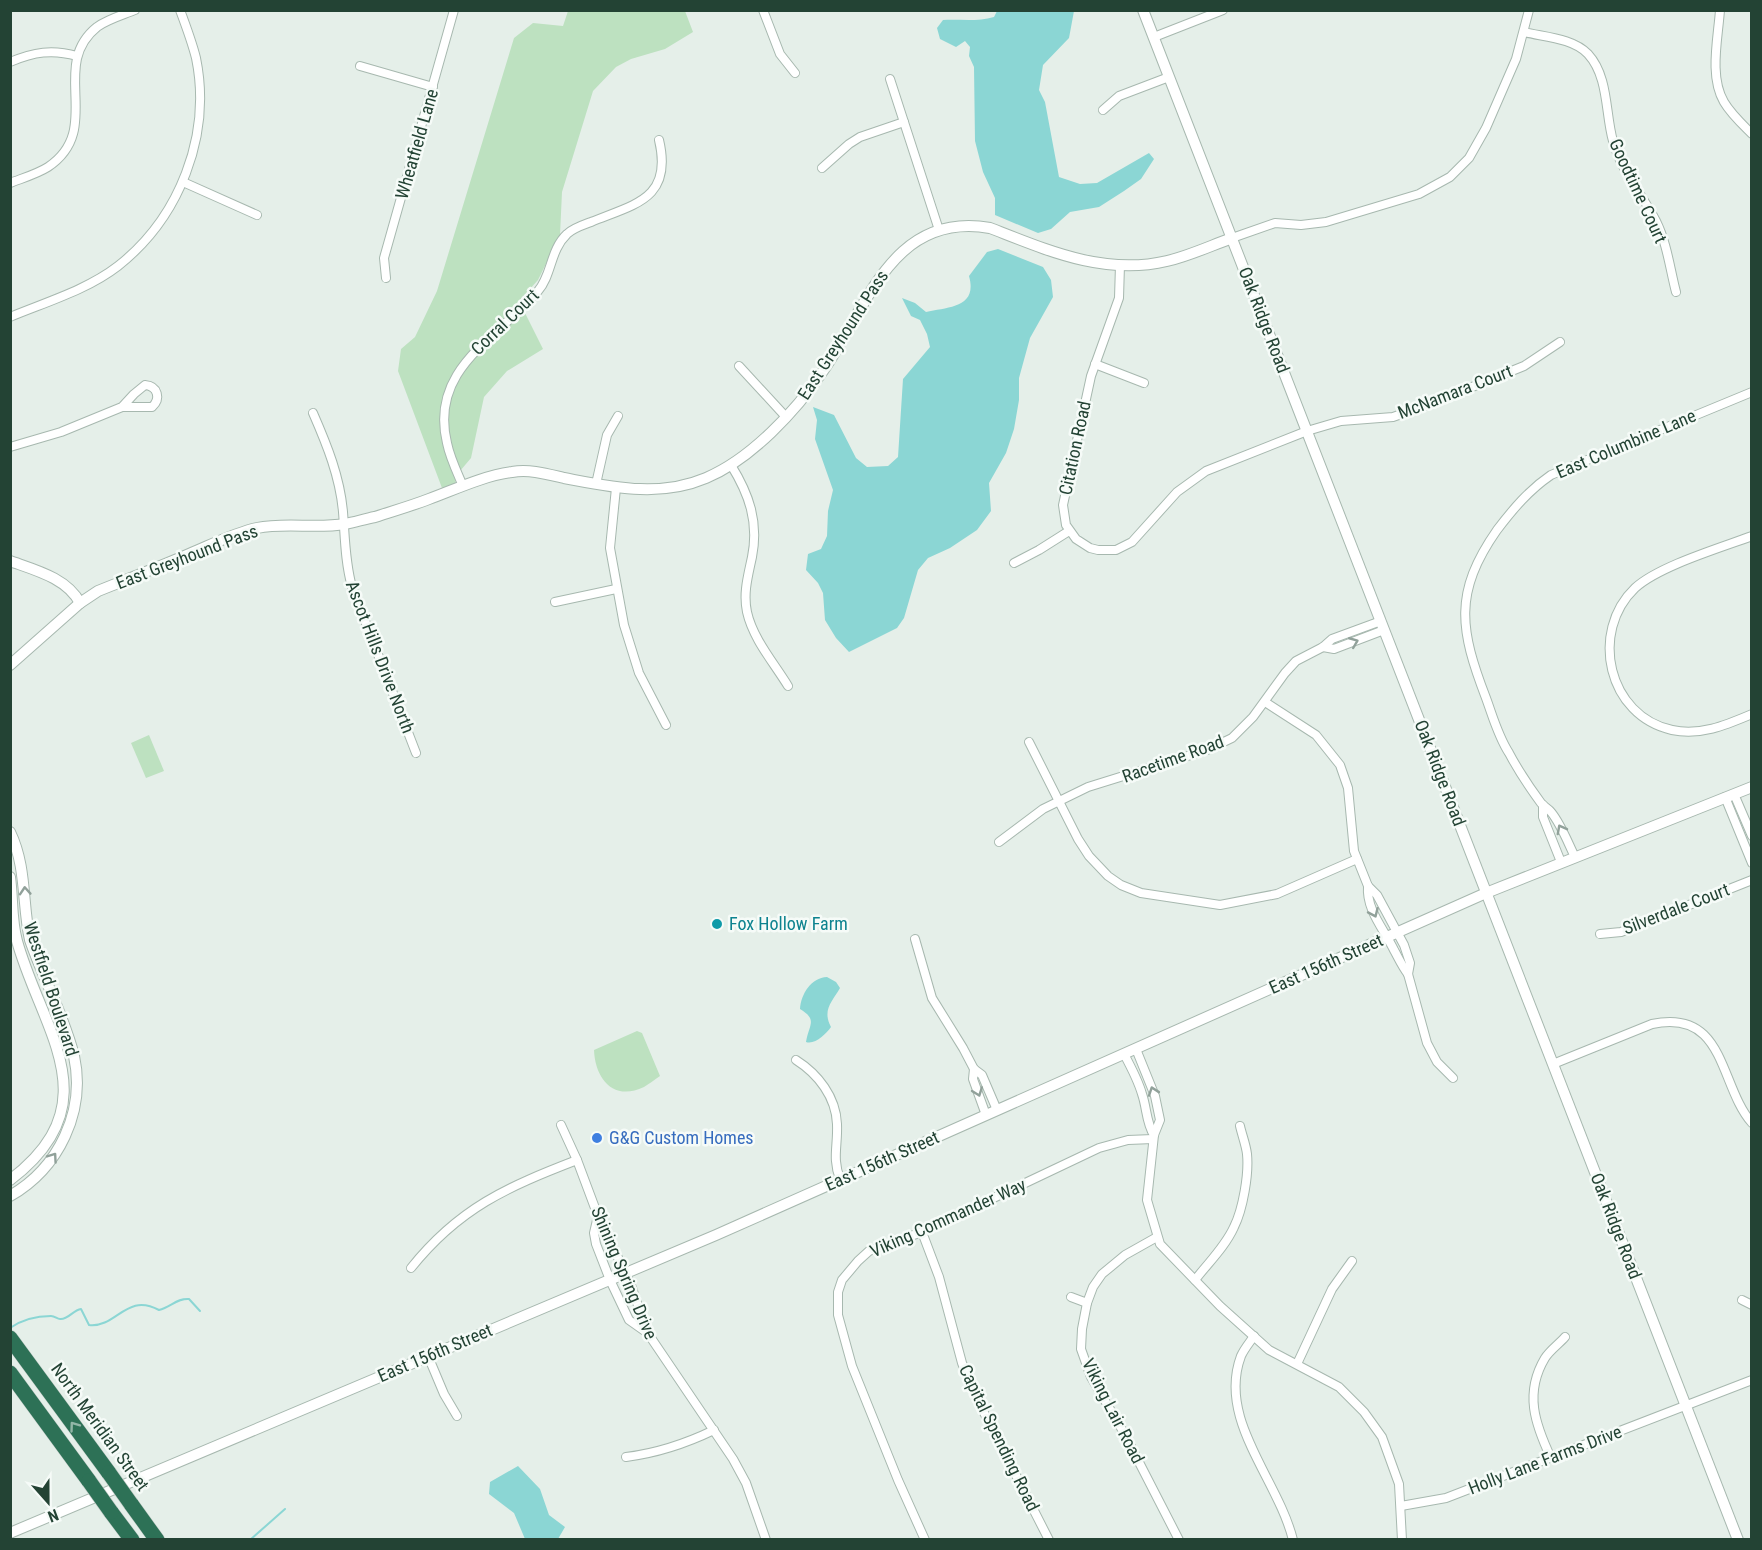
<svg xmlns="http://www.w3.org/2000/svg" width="1762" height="1550" viewBox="0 0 1762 1550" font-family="'Roboto Condensed',sans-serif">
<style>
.green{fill:#bde1c0}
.water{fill:#8bd6d4}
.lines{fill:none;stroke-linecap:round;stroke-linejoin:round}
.stream{stroke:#8bd6d4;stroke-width:2}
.minor-casing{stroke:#a7b8af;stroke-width:10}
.tertiary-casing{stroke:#a7b8af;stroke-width:12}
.motorway-casing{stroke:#c1cac6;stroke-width:16}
.minor{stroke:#fff;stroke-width:8}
.tertiary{stroke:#fff;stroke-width:10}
.motorway{stroke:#2d7156;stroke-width:15}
.motorway-bridge-casing{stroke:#c1cac6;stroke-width:16;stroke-linecap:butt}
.motorway-bridge{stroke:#2d7156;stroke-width:15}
.oneway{stroke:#91a19a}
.oneway2{stroke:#92b6a7}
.culture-dot{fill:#0f9aa8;stroke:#f6fbf8;stroke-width:2}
.shop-dot{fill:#3f7fe0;stroke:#f6fbf8;stroke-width:2}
.labels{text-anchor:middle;stroke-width:5;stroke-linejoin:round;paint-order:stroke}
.street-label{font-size:18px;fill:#234334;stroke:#f6fbf8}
.culture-label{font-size:18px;fill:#0d838f;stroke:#f6fbf8;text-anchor:start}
.shop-label{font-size:18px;fill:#366cbe;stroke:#f6fbf8;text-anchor:start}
</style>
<rect width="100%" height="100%" fill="#e5efe9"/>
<!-- green -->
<g class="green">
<path d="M568,11H685L693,32L665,49L631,59L616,67L593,91L562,192L560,235L538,280L519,301L543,349L507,371L484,397L471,458L455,477L456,485L442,488L398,371L401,349L415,337L437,291L514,38L533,23L563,26Z"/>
<path d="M149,735L164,771L146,778L131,743Z"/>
<path d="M637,1031L642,1033L660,1076C654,1080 649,1084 644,1087C613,1102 595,1078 594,1050Z"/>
</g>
<!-- water -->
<g class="water">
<path d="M997,11H1074L1069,38L1043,65L1039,90L1045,102L1059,177L1080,184L1097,183L1149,153L1154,159L1141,179L1124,191L1099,207L1070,212L1051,229L1038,233L995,215V198L983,172L975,141L974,67L969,56L970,47L965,41L956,47L940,39L937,28L943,20C960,19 977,22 994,17Z"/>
<path d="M998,249L1043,267L1051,280L1053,297L1030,338L1019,378V400L1014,429L1006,453L989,483L991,511L977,530L950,548L928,558L918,570L904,618L897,628L849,652L836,638L825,620L823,593L818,583L806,570L808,554L821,549L827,536L828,511L833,490L815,439L817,420L813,407L834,415L856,458L867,467L888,466L898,457L903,379L930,347L927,334L920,320L911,316L902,298L915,303L926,312C948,307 978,308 969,276L987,252Z"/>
<path d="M827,977L836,982L840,988C832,1002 822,1010 831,1027C826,1034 815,1045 806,1042C809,1024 818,1020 800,1009C801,994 811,978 827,977Z"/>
<path d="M518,1466L540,1489L549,1515L565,1527L558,1539H525L514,1513L489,1494L490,1482Z"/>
</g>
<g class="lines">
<!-- stream -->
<g class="stream">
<path d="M10,1328C23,1319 36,1316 51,1316C55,1316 57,1319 60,1319C68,1320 73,1310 81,1309L89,1325C117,1328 126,1292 159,1310C171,1307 177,1298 189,1299L200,1311"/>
<path d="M250,1540L285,1509"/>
</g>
<defs>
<g id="minor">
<path d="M763,10L780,54L795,73"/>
<path d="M1720,10C1718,39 1709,76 1724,102C1731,114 1742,124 1752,134"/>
<path d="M1524,32C1544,37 1573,38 1588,54C1609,77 1605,113 1613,141C1621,171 1642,194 1656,221C1667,243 1670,269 1676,292"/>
<path d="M1154,37L1223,10"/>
<path d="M10,62C34,52 52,49 77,56"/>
<path d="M360,66L433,87"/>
<path d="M890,79L939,230"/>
<path d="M1103,110L1119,96L1169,77"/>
<path d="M822,168L849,144L860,137L904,122"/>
<path d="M183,182L257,215"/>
<path d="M10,183C23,178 37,174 48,167C105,129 48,66 97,27C108,19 123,15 135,10"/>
<path d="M1232,238L1275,223L1301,225L1326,222L1419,194L1450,177L1469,158L1486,128L1516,59L1529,10"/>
<path d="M1120,265L1119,298L1091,376L1063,505L1066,525L1076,539L1090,548L1098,550H1116L1132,542L1177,492L1206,471L1307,431L1341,421L1393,417L1430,404L1524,366L1560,342"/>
<path d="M386,278L384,258L454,10"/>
<path d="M10,317C46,302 87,290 118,266C179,218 212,136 196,58C192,42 186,26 180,10"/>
<path d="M1095,364L1144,383"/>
<path d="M739,366L786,417"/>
<path d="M313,413C327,445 340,477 343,512C345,537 345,562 352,587L416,753"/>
<path d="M10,447L61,432L122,407L134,394L145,385C158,386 161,399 152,407H122"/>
<path d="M731,465C749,494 759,522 752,557C748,576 743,593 747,612C753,639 774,663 788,686"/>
<path d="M596,484L607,435L618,416"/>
<path d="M463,486C457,472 450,458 447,443C429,368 498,338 538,291C552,275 550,250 567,234C573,228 583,225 591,222C635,204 673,199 659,140"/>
<path d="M616,488L610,548L624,625L639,673L666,725"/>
<path d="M1752,536C1720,548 1659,566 1635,588C1589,632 1608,716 1672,730C1701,736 1726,725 1752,714"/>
<path d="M1014,563L1039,550L1069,531"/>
<path d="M555,602L616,589"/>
<path d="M1323,647L1334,649L1384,630"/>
<path d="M1265,702L1316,735L1340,765L1348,788L1354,851L1368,886L1377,895L1404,945L1410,963L1408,974L1427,1043L1437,1062L1453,1078"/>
<path d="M1029,742L1078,839L1089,856L1108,876L1121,885L1141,893L1220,905L1277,894L1357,859"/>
<path d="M1734,794L1752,836"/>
<path d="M1725,797L1752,863"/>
<path d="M1543,805V817L1561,862"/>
<path d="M999,842L1043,809L1088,787L1207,750L1232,738L1253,717L1285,673L1296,661L1323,647L1332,639L1381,621"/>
<path d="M1575,857C1568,843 1561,824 1551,812C1549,809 1544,807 1541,803C1530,788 1518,770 1509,753C1498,736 1493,717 1486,698C1460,630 1453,593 1497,530C1513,509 1529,490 1551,475L1752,392"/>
<path d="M1368,886C1366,910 1384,929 1394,950C1399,959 1402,966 1408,974"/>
<path d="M1600,934L1621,932L1752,880"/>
<path d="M915,939L932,998L963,1048L974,1069L982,1075L997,1110"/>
<path d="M1136,1049L1155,1096L1160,1120L1154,1135L1147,1200L1160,1244L1220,1306L1269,1350L1339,1387L1364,1412L1382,1437L1399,1484L1402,1540"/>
<path d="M1124,1054C1131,1067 1138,1080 1142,1094C1147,1108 1146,1123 1154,1135"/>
<path d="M796,1060C818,1074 836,1097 837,1124C838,1146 832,1158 840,1179"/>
<path d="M1553,1064L1652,1024C1726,1008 1719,1086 1752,1123"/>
<path d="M974,1069L973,1079L986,1115"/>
<path d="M561,1125L577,1160L598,1216L631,1285L647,1332L733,1459L746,1483L766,1540"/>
<path d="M598,1216L594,1233L596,1244L610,1280L629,1320L646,1332"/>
<path d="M922,1232L939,1277L962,1363L976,1397L1049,1540"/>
<path d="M1157,1237L1125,1255L1102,1274L1093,1287L1087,1303L1082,1329L1081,1349L1091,1377L1124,1433L1179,1540"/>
<path d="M411,1268C459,1208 507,1187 577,1160"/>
<path d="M1195,1280C1208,1263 1225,1247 1234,1227C1243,1209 1249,1174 1247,1154C1246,1145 1242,1135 1240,1126"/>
<path d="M1071,1297L1087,1303"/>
<path d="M1742,1300L1752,1305"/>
<path d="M1254,1336C1250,1342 1244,1349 1241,1356C1217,1420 1278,1479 1293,1540"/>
<path d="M428,1356L444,1394L457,1416"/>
<path d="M1297,1364L1332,1289L1352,1261"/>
<path d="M626,1457C658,1453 685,1444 714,1430"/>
<path d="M1551,1458C1535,1424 1524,1393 1545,1358C1550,1350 1559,1344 1565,1337"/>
<path d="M1401,1506L1446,1498L1752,1380"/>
<path d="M925,1540L898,1480L852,1366L838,1315V1292L842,1280L858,1261L869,1251L922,1232L1099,1148L1128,1140L1153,1139"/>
</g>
<g id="tertiary">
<path d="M1143,10L1738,1540"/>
<path d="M10,561C35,570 67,578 80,603L98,591C128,579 159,567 189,554C211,545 234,533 257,528C286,522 315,529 345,524C355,522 365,519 375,517C393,511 411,506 429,499C456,489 483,476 512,472C530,469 547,474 564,478C612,487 659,498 706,478C751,459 796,411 823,371C867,308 892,211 990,228C1047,250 1104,276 1167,261C1189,256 1210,246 1232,238"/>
<path d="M10,665L80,603"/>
<path d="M10,832C27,867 22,904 30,940C43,978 65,1018 74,1056C86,1111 59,1168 10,1196"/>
<path d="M10,877C13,898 11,920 17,941C42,1031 112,1103 10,1180"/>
<path d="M10,1533L716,1235L1486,893L1752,787"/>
</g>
<g id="motorway">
<path d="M10,1338L109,1473"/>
<path d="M10,1373L89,1481"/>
<path d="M131,1504L157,1540"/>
<path d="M111,1512L132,1540"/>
</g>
</defs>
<!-- minor casing -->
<use href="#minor" class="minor-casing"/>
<!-- tertiary casing -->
<use href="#tertiary" class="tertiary-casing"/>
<!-- motorway casing -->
<use href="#motorway" class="motorway-casing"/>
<!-- minor -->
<use href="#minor" class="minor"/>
<!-- tertiary -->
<use href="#tertiary" class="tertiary"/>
<!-- motorway -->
<use href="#motorway" class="motorway"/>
<defs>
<g id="motorway-bridge">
<path d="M109,1473L131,1504"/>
<path d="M89,1481L111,1512"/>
</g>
</defs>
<!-- motorway-bridge casing -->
<use href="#motorway-bridge" class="motorway-bridge-casing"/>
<!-- motorway-bridge -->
<use href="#motorway-bridge" class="motorway-bridge"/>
</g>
<!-- one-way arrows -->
<defs><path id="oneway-chevron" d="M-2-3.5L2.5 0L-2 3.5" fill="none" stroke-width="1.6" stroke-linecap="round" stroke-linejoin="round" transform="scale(1.5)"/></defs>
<g class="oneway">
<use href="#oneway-chevron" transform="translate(1354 642) rotate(-22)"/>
<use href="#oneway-chevron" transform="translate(1561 829) rotate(-118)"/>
<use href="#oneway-chevron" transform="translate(25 891) rotate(-94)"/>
<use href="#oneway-chevron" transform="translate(1374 913) rotate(66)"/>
<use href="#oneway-chevron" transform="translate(1153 1091) rotate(-109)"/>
<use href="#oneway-chevron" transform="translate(978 1092) rotate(70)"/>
<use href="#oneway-chevron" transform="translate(53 1157) rotate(-55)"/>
</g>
<use class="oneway2" href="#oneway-chevron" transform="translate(74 1426) rotate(-126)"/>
<!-- markers -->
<circle class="culture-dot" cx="717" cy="924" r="6"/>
<circle class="shop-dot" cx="597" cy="1138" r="6"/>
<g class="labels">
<!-- street labels -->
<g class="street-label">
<text transform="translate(417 144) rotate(-74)" y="6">Wheatfield Lane</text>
<text transform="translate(1638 191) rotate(65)" y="6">Goodtime Court</text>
<text transform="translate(1264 320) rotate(69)" y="6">Oak Ridge Road</text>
<text transform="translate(505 322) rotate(-44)" y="6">Corral Court</text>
<text transform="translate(843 335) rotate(-57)" y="6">East Greyhound Pass</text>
<text transform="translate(1455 392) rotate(-21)" y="6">McNamara Court</text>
<text transform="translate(1626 444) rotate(-23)" y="6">East Columbine Lane</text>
<text transform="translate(1075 448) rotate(-78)" y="6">Citation Road</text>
<text transform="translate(187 557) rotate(-21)" y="6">East Greyhound Pass</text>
<text transform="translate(380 657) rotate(69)" y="6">Ascot Hills Drive North</text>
<text transform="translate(1173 759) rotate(-20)" y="6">Racetime Road</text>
<text transform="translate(1440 773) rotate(69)" y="6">Oak Ridge Road</text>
<text transform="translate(1676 909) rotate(-21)" y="6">Silverdale Court</text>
<text transform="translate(1326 964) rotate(-24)" y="6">East 156th Street</text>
<text transform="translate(51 989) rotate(72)" y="6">Westfield Boulevard</text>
<text transform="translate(882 1161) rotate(-24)" y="6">East 156th Street</text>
<text transform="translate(948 1218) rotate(-24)" y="6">Viking Commander Way</text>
<text transform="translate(1616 1226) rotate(69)" y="6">Oak Ridge Road</text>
<text transform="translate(624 1273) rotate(67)" y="6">Shining Spring Drive</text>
<text transform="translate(435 1353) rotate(-23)" y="6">East 156th Street</text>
<text transform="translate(1113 1411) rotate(63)" y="6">Viking Lair Road</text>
<text transform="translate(100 1427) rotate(54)" y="6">North Meridian Street</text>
<text transform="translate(999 1438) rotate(64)" y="6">Capital Spending Road</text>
<text transform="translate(1545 1460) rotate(-21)" y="6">Holly Lane Farms Drive</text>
</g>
<!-- culture labels -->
<g class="culture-label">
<text x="729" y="930">Fox Hollow Farm</text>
</g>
<!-- shop labels -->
<g class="shop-label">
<text x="609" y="1144">G&amp;G Custom Homes</text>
</g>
</g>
<!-- border -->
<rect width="1762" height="1550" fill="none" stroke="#234334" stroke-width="24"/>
<!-- north arrow -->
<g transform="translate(48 1502) rotate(159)" stroke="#f6fbf8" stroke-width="4.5" paint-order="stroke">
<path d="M0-4.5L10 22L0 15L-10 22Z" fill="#234334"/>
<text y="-9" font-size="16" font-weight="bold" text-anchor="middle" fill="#234334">N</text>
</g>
</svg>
